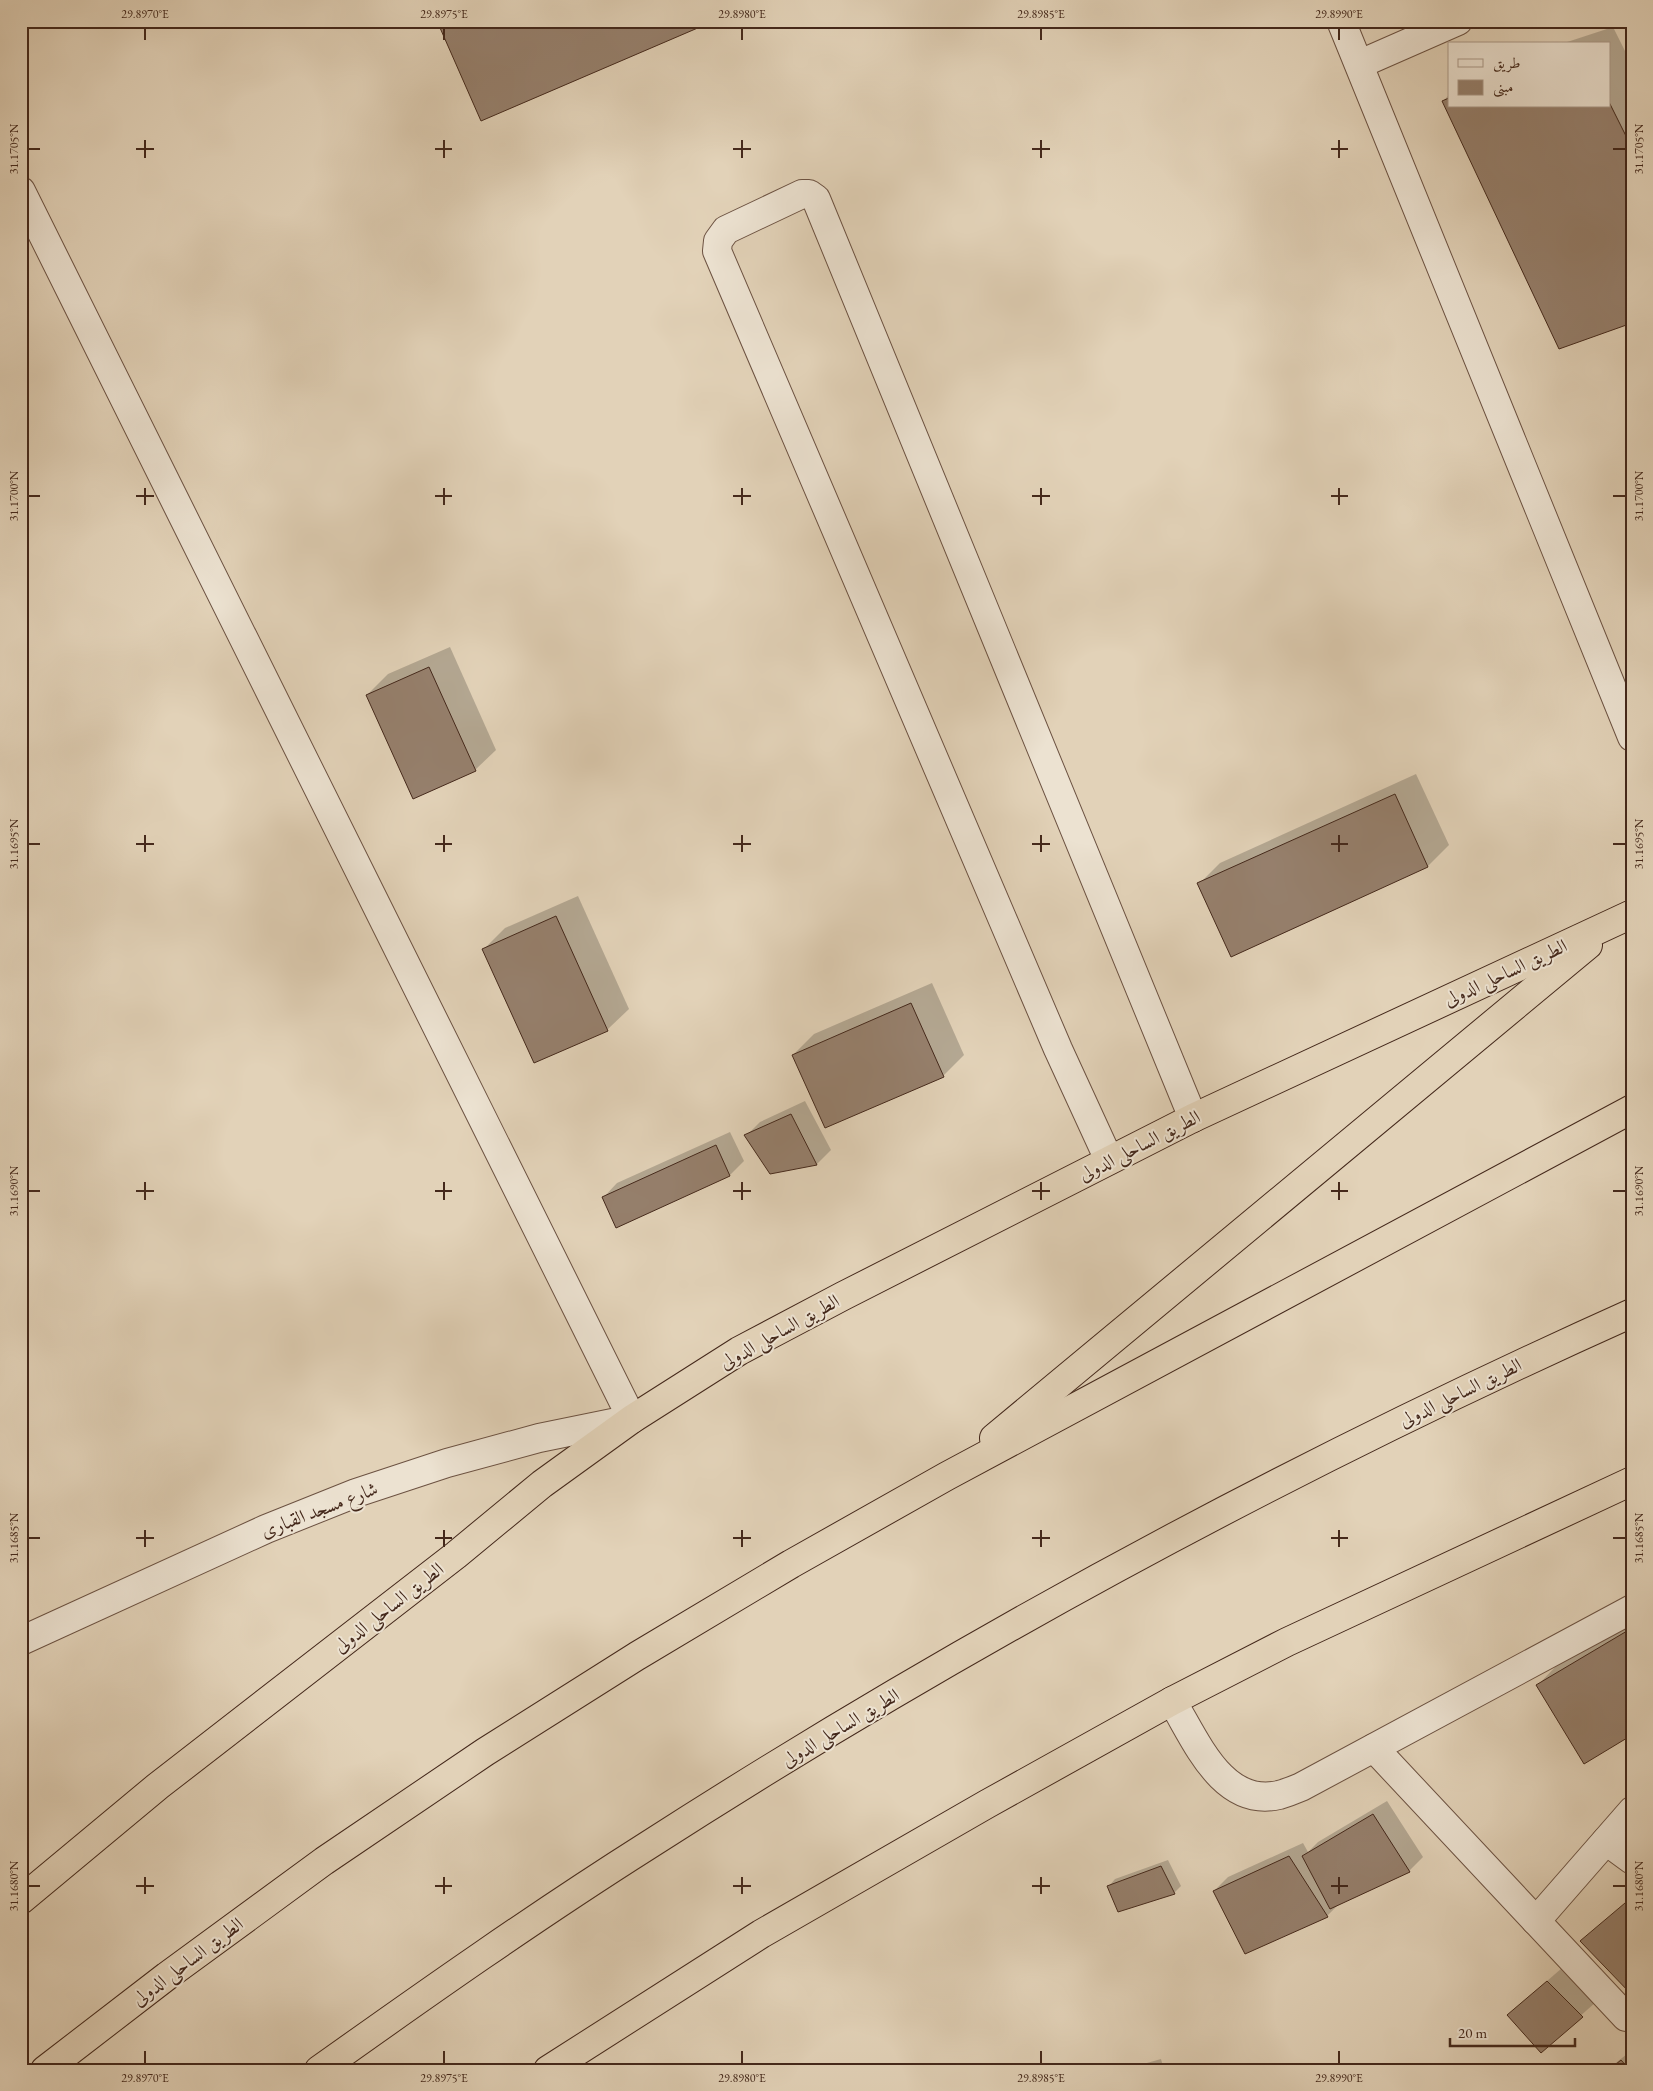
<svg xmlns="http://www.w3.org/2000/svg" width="1653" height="2091" viewBox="0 0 1653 2091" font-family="'EB Garamond',Amiri,serif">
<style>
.shadow{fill:#0003}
.building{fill:#96806d;stroke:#44281b}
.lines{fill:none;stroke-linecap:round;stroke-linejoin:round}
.minor-casing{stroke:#6c5242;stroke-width:30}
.highway-casing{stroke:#44281b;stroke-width:30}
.minor{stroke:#ece2d1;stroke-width:28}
.highway{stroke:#e2d2b8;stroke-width:28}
.ticks{fill:none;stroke:#44281b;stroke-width:2}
.labels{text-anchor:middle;stroke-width:4;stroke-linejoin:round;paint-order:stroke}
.street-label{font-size:19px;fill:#44281b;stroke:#ece2d1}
.neatline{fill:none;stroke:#44281b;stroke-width:2}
.ticks-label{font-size:12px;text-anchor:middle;fill:#44281b}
</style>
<rect width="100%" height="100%" fill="#e2d2b8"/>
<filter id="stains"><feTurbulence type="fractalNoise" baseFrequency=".004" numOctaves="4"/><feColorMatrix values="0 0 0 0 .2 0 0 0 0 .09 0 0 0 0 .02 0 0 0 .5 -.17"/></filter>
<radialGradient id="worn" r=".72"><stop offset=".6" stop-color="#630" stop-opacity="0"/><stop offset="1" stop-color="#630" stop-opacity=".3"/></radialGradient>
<!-- shadow -->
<g class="shadow">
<path d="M1613,27L1632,65V322L1443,101L1449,95V106H1609V44H1561Z"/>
<path d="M450,647L496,750L475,770L367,695L388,674Z"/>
<path d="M1416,774L1449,845L1428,866L1231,955L1199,884L1220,863Z"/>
<path d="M578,896L629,1009L608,1029L535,1062L484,949L505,928Z"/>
<path d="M932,983L964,1055L943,1076L793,1055L814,1034Z"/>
<path d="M805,1101L831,1150L817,1164L771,1172L746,1136L760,1122Z"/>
<path d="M730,1132L744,1161L730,1175L617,1226L603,1198L617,1183Z"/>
<path d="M1632,1620V1734L1538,1685L1558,1664Z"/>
<path d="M1387,1801L1423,1857L1409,1871L1340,1903L1327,1916L1214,1891L1228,1877L1303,1843L1308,1852L1318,1842Z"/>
<path d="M1168,1860L1181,1886L1174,1893L1109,1886L1115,1879Z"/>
<path d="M1632,1897V1993L1582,1941Z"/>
<path d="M1562,1968L1596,2002L1541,2051L1508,2015Z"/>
<path d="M1632,2050V2070H1607Z"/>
<path d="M1161,2059L1164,2070H1122Z"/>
</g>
<!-- building -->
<g class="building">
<path d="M437,21H714L481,121Z"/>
<path d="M1449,98V106H1609V102L1632,148V323L1559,349L1442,101Z"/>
<path d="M429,667L476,771L413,799L366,695Z"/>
<path d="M1395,794L1428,867L1231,957L1197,883Z"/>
<path d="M556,916L608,1031L534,1063L482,949Z"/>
<path d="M911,1003L944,1077L825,1128L792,1055Z"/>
<path d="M791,1114L817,1165L770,1174L744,1135Z"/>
<path d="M716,1145L730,1176L616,1228L602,1197Z"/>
<path d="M1632,1628V1735L1584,1764L1536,1685Z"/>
<path d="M1373,1814L1410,1872L1330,1909L1302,1856Z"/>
<path d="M1289,1856L1328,1917L1245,1954L1213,1891Z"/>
<path d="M1161,1866L1175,1894L1118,1912L1107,1886Z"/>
<path d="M1625,1903L1632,1910V1995L1580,1941Z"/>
<path d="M1547,1981L1583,2017L1541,2053L1507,2015Z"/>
<path d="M1621,2060L1630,2070H1609Z"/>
</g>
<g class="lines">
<defs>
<g id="minor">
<path d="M1341,21L1632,737"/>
<path d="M1360,64L1458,21"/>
<path d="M21,191L632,1419L539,1438L447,1463L356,1493L266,1529L21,1641"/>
<path d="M1109,1160L1058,1049L717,251L718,241L726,230L802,194H809L816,199L1193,1118"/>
<path d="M1172,1701C1196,1740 1222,1808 1279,1795C1286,1793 1294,1790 1301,1787L1632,1609"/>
<path d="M1374,1748L1626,2017"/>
<path d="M1606,1841L1632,1860"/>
<path d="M1536,1921L1632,1811"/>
</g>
<g id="highway">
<path d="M994,1438L1588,945"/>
<path d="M21,1900L158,1786L456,1555L542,1484L632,1419L739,1351L843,1296L1193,1118L1632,914"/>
<path d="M45,2070L167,1976L324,1861L485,1752L637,1656L791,1564L947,1476L1632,1109"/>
<path d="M319,2070C427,1993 535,1917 647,1846C961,1644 1291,1466 1632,1313"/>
<path d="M548,2070L761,1934L987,1804L1172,1701L1287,1642L1632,1481"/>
</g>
</defs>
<!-- minor casing -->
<use href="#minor" class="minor-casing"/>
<!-- highway casing -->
<use href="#highway" class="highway-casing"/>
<!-- minor -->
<use href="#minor" class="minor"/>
<!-- highway -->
<use href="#highway" class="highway"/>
</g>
<!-- ticks -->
<path class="ticks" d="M145,28V40M444,28V40M742,28V40M1041,28V40M1339,28V40M145,140V158M444,140V158M742,140V158M1041,140V158M1339,140V158M28,149H40M136,149H154M435,149H452M733,149H751M1032,149H1050M1331,149H1348M1613,149H1626M145,488V505M444,488V505M742,488V505M1041,488V505M1339,488V505M28,496H40M136,496H154M435,496H452M733,496H751M1032,496H1050M1331,496H1348M1613,496H1626M145,835V852M444,835V852M742,835V852M1041,835V852M1339,835V852M28,844H40M136,844H154M435,844H452M733,844H751M1032,844H1050M1331,844H1348M1613,844H1626M145,1182V1200M444,1182V1200M742,1182V1200M1041,1182V1200M1339,1182V1200M28,1191H40M136,1191H154M435,1191H452M733,1191H751M1032,1191H1050M1331,1191H1348M1613,1191H1626M145,1530V1547M444,1530V1547M742,1530V1547M1041,1530V1547M1339,1530V1547M28,1538H40M136,1538H154M435,1538H452M733,1538H751M1032,1538H1050M1331,1538H1348M1613,1538H1626M145,1877V1894M444,1877V1894M742,1877V1894M1041,1877V1894M1339,1877V1894M28,1886H40M136,1886H154M435,1886H452M733,1886H751M1032,1886H1050M1331,1886H1348M1613,1886H1626M145,2051V2064M444,2051V2064M742,2051V2064M1041,2051V2064M1339,2051V2064"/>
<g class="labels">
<!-- street labels -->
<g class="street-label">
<text transform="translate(1505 972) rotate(-25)" y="7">الطريق الساحلى الدولى</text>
<text transform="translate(1139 1145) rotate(-27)" y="7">الطريق الساحلى الدولى</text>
<text transform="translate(779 1331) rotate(-29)" y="7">الطريق الساحلى الدولى</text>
<text transform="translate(1460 1392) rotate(-26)" y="7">الطريق الساحلى الدولى</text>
<text transform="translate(319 1509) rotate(-21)" y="7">شارع مسجد القبارى</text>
<text transform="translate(388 1607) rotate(-38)" y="7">الطريق الساحلى الدولى</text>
<text transform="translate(840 1727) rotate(-31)" y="7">الطريق الساحلى الدولى</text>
<text transform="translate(187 1961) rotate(-37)" y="7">الطريق الساحلى الدولى</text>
</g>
</g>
<!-- margin -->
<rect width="1653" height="2091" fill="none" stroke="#e2d2b8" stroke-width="55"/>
<!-- legend -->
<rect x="1448" y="42" width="162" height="65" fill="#ece2d1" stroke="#a99888"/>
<rect x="1458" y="59" width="25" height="8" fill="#ece2d1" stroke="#a99888"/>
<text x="1493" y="68" font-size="15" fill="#44281b">طريق</text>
<rect x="1458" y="80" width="25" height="15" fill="#96806d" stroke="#a99888"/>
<text x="1493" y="92" font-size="15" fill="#44281b">مبنى</text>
<!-- scale -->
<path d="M1450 2038v8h125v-8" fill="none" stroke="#44281b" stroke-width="2.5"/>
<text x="1458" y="2038" font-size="15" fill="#44281b" stroke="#ece2d1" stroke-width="4" paint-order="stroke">20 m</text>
<rect x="28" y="28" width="1598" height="2036" class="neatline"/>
<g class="ticks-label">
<text x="145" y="18">29.8970°E</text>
<text x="444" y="18">29.8975°E</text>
<text x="742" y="18">29.8980°E</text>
<text x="1041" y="18">29.8985°E</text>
<text x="1339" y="18">29.8990°E</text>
<text transform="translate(14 149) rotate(-90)" y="4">31.1705°N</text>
<text transform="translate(1639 149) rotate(-90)" y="4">31.1705°N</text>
<text transform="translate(14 496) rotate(-90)" y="4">31.1700°N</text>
<text transform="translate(1639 496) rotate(-90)" y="4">31.1700°N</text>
<text transform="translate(14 844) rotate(-90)" y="4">31.1695°N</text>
<text transform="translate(1639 844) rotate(-90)" y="4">31.1695°N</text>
<text transform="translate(14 1191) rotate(-90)" y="4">31.1690°N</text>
<text transform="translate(1639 1191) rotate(-90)" y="4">31.1690°N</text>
<text transform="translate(14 1538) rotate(-90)" y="4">31.1685°N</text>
<text transform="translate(1639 1538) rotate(-90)" y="4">31.1685°N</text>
<text transform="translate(14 1886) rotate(-90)" y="4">31.1680°N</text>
<text transform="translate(1639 1886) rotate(-90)" y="4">31.1680°N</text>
<text x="145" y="2082">29.8970°E</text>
<text x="444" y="2082">29.8975°E</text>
<text x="742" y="2082">29.8980°E</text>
<text x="1041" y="2082">29.8985°E</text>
<text x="1339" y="2082">29.8990°E</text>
</g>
<rect width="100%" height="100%" filter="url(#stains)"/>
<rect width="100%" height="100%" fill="url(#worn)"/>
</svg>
